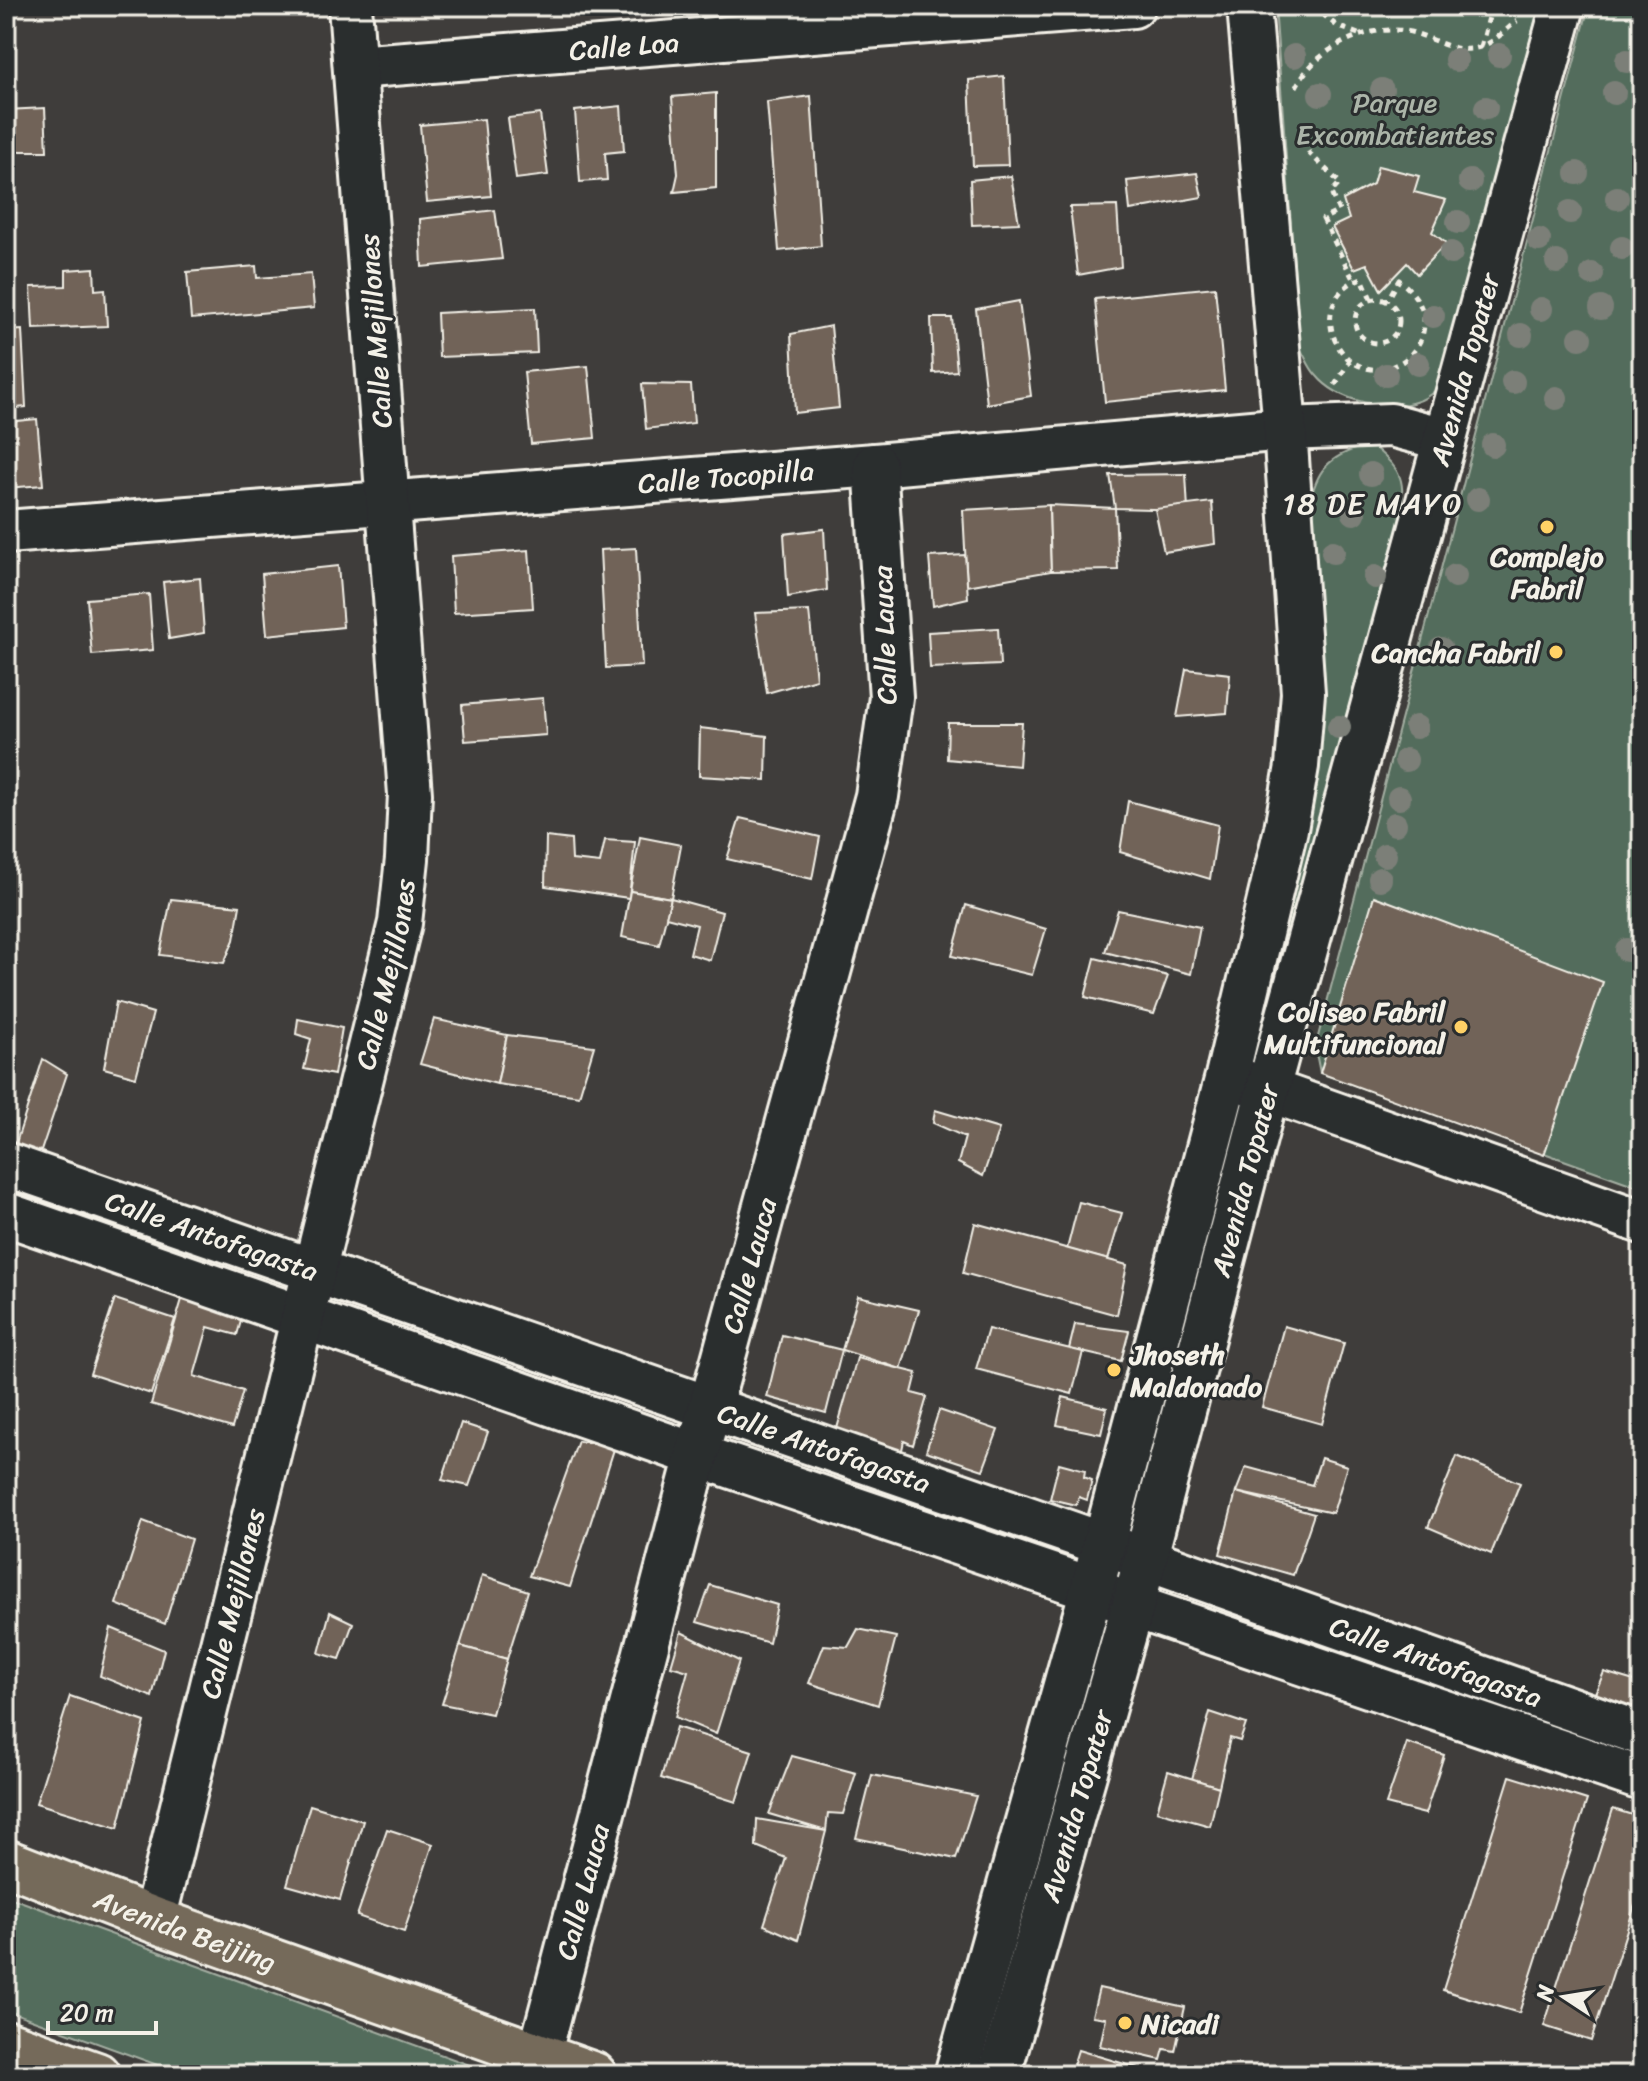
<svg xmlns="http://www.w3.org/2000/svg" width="1648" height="2081" viewBox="0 0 1648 2081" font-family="Sriracha,sans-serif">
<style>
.green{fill:#536c5b;stroke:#a4aea2;stroke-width:2}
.building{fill:#716358;stroke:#f4f1e8;stroke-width:2}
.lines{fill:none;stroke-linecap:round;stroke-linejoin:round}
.street-casing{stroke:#f4f1e8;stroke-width:48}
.primary-casing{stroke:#f4f1e8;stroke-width:50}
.path{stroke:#f4f1e8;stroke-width:5;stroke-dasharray:6 6;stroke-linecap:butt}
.street{stroke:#2a2d2e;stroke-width:42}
.primary{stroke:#746a5a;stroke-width:44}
.tree{fill:#7b7f78}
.poi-dot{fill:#ffd166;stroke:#2a2d2e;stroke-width:3}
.labels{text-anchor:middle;stroke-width:6;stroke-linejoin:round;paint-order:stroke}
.street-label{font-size:28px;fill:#f4f1e8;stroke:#2a2d2e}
.park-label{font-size:28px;fill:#acb5a9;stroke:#2a2d2e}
.poi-label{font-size:28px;font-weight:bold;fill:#f4f1e8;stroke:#2a2d2e;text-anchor:end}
.neighbourhood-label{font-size:30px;letter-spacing:2px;fill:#f4f1e8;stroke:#2a2d2e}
</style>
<rect width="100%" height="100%" fill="#3f3d3b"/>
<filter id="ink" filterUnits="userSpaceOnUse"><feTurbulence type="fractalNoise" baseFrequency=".0125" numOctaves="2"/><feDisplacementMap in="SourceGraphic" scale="16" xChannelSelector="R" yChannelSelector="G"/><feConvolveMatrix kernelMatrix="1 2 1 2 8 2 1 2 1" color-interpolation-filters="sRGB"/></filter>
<g filter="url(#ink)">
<!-- green -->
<g class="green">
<path d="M1275,6H1539L1442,385C1436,390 1428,397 1421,400C1389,413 1338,402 1316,375C1309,368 1305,356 1300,348Z"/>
<path d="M1589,6H1642V1188L1320,1073L1315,1048Z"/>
<path d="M1358,448H1375C1404,473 1404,479 1401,516L1261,1045L1249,1042L1308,510C1315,476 1323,459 1358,448Z"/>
<path d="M6,1896L497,2075H185L6,2010Z"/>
</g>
<!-- building -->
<g class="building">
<path d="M1004,76L1008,165L973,166L969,80Z"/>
<path d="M716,93V188L674,192L678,174L672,97Z"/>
<path d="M811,96L821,246L779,251L767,102Z"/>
<path d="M621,106L624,151L605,153L607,180L580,182L575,111Z"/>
<path d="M45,108L47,151H6V110Z"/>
<path d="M540,114L548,175L516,179L508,118Z"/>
<path d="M484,119L491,196L427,202L420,125Z"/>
<path d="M6,150H13L15,194L6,195Z"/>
<path d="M1378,166L1419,176L1414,192L1446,200L1432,232L1446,243L1417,274L1407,263L1381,290L1367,264L1354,269L1332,227L1349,219L1343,200L1373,184Z"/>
<path d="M1197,173L1202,197L1130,210L1127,181Z"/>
<path d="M1011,176L1019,223L972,225L970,180Z"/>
<path d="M1117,206L1121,267L1078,275L1070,207Z"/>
<path d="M495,210L502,259L422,267L420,219Z"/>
<path d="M256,266L257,278L311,274L314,308L191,319L187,272Z"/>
<path d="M94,268L95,290L105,289L107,326L33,329L31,287L66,286V270Z"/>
<path d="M1215,287L1225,390L1105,402L1095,299Z"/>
<path d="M1019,301L1031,396L987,404L976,309Z"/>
<path d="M535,308L537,353L439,357L437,313Z"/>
<path d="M931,318H952L957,371L933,373Z"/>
<path d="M831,326L839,408L795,413L791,334Z"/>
<path d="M22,330L26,407L6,409V331Z"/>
<path d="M588,366L595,438L531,444L524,372Z"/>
<path d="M642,384L691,385L694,423L646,429Z"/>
<path d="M37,419L43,485L6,488V422Z"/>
<path d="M1186,474L1188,510L1115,508L1110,475Z"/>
<path d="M1212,502L1215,544L1164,552L1155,509Z"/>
<path d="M1049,505L1051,571L967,586L963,510Z"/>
<path d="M1049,505L1115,508L1118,570L1051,571Z"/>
<path d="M824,529L827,590L788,597L784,534Z"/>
<path d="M636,548L642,666L606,668L600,550Z"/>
<path d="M529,550L533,608L454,613L451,556Z"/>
<path d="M965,555L968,598L933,606L929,557Z"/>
<path d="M338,566L343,627L267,635L262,574Z"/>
<path d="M200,578L204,633L169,639L163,582Z"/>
<path d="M149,594L153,650L92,655L87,599Z"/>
<path d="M809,611L816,679L767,693L755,613Z"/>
<path d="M998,628L1000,665L930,668L928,632Z"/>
<path d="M1186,669L1230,674L1227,713L1177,717Z"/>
<path d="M543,698L546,735L465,741L462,705Z"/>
<path d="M948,723H1022L1019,766L947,759Z"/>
<path d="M700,728L767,736L766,780L699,776Z"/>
<path d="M1128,801L1218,825L1210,879L1120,852Z"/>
<path d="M740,818L820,837L812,879L727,859Z"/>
<path d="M546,837L571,840L572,860L600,863L605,840L635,842L629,898L545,886Z"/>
<path d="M640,837L681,845L671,898L630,891Z"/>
<path d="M630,891L671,898L659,945L622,937Z"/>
<path d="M1374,896L1603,982L1544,1155L1320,1073Z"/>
<path d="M671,898L722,912L710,960L690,954L697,925L666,917Z"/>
<path d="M171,899L240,906L234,940L224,963L160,955Z"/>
<path d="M966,905L1046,929L1032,975L952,956Z"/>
<path d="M1118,910L1200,927L1191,974L1105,952Z"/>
<path d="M1095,958L1168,976L1154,1014L1085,997Z"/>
<path d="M116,1002L153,1013L136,1077L104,1068Z"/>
<path d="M298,1019L342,1028L334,1075L304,1069L311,1039L296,1034Z"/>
<path d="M434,1019L507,1035L497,1084L420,1064Z"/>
<path d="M507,1035L594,1046L579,1096L497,1084Z"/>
<path d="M43,1059L67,1074L40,1154L15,1146Z"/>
<path d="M935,1110L999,1129L983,1176L958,1163L965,1137L933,1123Z"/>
<path d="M1079,1202L1122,1213L1108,1260L1067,1249Z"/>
<path d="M975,1223L1127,1265L1117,1315L963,1273Z"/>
<path d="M183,1296L243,1314L237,1335L208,1327L194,1376L243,1391L232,1428L151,1404Z"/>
<path d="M858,1296L919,1310L901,1369L842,1350Z"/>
<path d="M115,1299L175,1319L151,1394L90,1374Z"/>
<path d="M1075,1324L1129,1331L1121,1361L1069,1349Z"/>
<path d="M1284,1326L1344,1343L1322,1424L1262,1407Z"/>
<path d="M988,1329L1083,1352L1072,1394L976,1369Z"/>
<path d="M782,1335L842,1350L826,1413L767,1397Z"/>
<path d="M857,1358L917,1373L912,1393L927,1397L913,1445L904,1441L901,1454L836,1432Z"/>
<path d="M1063,1397L1107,1408L1101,1434L1057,1425Z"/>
<path d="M939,1410L998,1430L983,1470L926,1451Z"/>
<path d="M461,1423L488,1432L469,1486L442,1480Z"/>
<path d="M578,1441L615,1446L570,1587L529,1576Z"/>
<path d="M1457,1456L1520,1483L1491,1554L1428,1527Z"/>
<path d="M1321,1458L1347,1466L1333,1513L1236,1492L1246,1467L1312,1485Z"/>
<path d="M1059,1463L1085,1470L1084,1477L1092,1480L1087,1500L1079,1497L1076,1505L1050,1499Z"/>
<path d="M1236,1492L1314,1514L1293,1575L1220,1554Z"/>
<path d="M143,1521L191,1539L165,1624L116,1604Z"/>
<path d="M482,1575L528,1591L507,1659L460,1646Z"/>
<path d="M710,1585L777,1605L769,1643L697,1622Z"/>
<path d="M330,1612L353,1623L340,1659L319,1653Z"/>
<path d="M111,1628L164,1650L152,1697L100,1676Z"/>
<path d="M858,1629L896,1637L878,1705L809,1683L824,1645L848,1647Z"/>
<path d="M681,1632L739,1661L716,1734L675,1717L688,1671L671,1666Z"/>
<path d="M460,1646L507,1659L492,1714L442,1704Z"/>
<path d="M1642,1661V1723L1590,1705L1604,1672L1634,1681Z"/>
<path d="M70,1696L145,1722L118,1828L36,1803Z"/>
<path d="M1210,1712L1246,1724L1240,1741L1230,1738L1219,1787L1192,1779Z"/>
<path d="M676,1727L752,1751L736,1802L661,1778Z"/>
<path d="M1407,1743L1444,1755L1425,1814L1386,1804Z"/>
<path d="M792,1756L856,1773L843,1814L828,1813L826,1831L769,1814Z"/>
<path d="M1168,1771L1219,1787L1210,1826L1157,1811Z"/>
<path d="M872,1775L976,1796L956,1859L856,1838Z"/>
<path d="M1510,1776L1587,1800L1519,2013L1443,1990Z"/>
<path d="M310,1805L363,1821L340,1900L287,1885Z"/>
<path d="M1613,1809L1642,1818V1883L1591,2041L1544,2026Z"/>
<path d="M757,1819L826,1831L798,1940L764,1925L786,1858L756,1846Z"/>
<path d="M387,1829L433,1844L404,1932L357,1916Z"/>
<path d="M1099,1988L1185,2007L1175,2051L1164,2049L1161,2060L1100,2046L1106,2018L1092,2016Z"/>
<path d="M1078,2050L1138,2068L1136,2075H1070Z"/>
</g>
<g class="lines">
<defs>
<g id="street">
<path id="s1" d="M355,67L1133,6"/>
<path id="s2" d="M6,532L875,465L1285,429L1391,425L1444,439"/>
<path d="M1243,1081L1642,1222"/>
<path id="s3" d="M6,1164L1146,1559L1642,1734"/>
<path d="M6,1214L697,1455L1092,1589L1133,1606L1642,1779"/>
<path id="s4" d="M154,1920L400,923L407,859L410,794L350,6"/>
<path id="s5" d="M539,2056L697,1455L877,796L891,697L875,465"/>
<path d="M956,2075L1092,1589L1227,1076L1286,829L1297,766L1303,693L1285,429L1249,6"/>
<path id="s6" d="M999,2075L1133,1606L1268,1089L1563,6"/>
</g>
<g id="primary">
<path id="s7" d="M6,1862L154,1920L594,2075"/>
<path d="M6,2043L97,2075"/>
</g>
</defs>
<!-- street casing -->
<use href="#street" class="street-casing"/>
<!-- primary casing -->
<use href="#primary" class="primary-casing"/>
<!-- path -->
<g class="path">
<path d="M1313,6L1337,26L1361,35"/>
<path d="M1481,47L1492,6"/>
<path d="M1296,87C1315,49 1369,22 1411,32C1431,37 1450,51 1470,49C1489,48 1503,32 1517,21"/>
<path d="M1302,141L1310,154L1340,183L1331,193L1339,211L1323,219L1354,281"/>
<circle cx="1377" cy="321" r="22"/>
<path d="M1371,299L1362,278C1298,300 1342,398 1403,361C1412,355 1421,343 1423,332C1428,310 1415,293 1399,280L1387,301"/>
<path d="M1335,385L1350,361"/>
</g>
<!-- street -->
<use href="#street" class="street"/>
<!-- primary -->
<use href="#primary" class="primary"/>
</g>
<!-- trees -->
<g class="tree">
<circle cx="1499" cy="55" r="12"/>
<circle cx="1294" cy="56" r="12"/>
<circle cx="1456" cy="60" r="12"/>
<circle cx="1627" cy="61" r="12"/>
<circle cx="1382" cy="90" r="12"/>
<circle cx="1614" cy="93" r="12"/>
<circle cx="1320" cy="94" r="12"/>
<circle cx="1486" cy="108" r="12"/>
<circle cx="1577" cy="173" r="12"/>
<circle cx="1470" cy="181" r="12"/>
<circle cx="1617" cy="198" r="12"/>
<circle cx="1570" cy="212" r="12"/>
<circle cx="1458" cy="222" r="12"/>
<circle cx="1539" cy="240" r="12"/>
<circle cx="1622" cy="248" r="12"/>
<circle cx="1451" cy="253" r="12"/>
<circle cx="1557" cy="262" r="12"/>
<circle cx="1592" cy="274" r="12"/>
<circle cx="1601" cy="308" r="12"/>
<circle cx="1541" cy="309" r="12"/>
<circle cx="1433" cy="316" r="12"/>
<circle cx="1521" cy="335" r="12"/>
<circle cx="1580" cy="338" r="12"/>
<circle cx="1418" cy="364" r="12"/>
<circle cx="1386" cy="375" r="12"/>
<circle cx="1513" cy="382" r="12"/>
<circle cx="1556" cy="398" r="12"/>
<circle cx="1493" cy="445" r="12"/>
<circle cx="1371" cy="474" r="12"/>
<circle cx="1478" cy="499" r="12"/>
<circle cx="1354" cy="513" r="12"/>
<circle cx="1333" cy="552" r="12"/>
<circle cx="1455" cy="576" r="12"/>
<circle cx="1375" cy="577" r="12"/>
<circle cx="1441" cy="649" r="12"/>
<circle cx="1339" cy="727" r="12"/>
<circle cx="1416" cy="727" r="12"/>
<circle cx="1406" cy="760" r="12"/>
<circle cx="1399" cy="798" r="12"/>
<circle cx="1395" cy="824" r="12"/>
<circle cx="1385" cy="855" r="12"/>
<circle cx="1380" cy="879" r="12"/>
<circle cx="1627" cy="950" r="12"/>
</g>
</g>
<!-- markers -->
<g class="poi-dot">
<circle cx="1547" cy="527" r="8"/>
<circle cx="1556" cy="652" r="8"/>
<circle cx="1461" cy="1027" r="8"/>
<circle cx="1114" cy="1370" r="8"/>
<circle cx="1125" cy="2023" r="8"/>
</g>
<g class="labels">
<!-- street labels -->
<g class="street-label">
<text dy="10" stroke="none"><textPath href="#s1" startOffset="270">Calle Loa</textPath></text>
<text transform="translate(375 331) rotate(-94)" y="10">Calle Mejillones</text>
<text dy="10" stroke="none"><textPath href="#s6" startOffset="1768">Avenida Topater</textPath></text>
<text dy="10" stroke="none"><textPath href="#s2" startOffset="722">Calle Tocopilla</textPath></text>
<text transform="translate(884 635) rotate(-92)" y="10">Calle Lauca</text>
<text dy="10" stroke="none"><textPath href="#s4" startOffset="974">Calle Mejillones</textPath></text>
<text dy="10" stroke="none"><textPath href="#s6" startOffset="928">Avenida Topater</textPath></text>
<text dy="10" stroke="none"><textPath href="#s3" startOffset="218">Calle Antofagasta</textPath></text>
<text dy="10" stroke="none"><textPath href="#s5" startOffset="818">Calle Lauca</textPath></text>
<text dy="10" stroke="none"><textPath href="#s3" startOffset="866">Calle Antofagasta</textPath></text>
<text dy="10" stroke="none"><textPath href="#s4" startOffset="326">Calle Mejillones</textPath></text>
<text dy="10" stroke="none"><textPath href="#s3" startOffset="1514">Calle Antofagasta</textPath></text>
<text dy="10" stroke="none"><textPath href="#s6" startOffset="280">Avenida Topater</textPath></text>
<text dy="10" stroke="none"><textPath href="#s5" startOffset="170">Calle Lauca</textPath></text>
<text dy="10" stroke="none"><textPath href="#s7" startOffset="192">Avenida Beijing</textPath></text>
</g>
<!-- park labels -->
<g class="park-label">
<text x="1395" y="112">Parque<tspan x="1395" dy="32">Excombatientes</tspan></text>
</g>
<!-- poi labels -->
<g class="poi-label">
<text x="1547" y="566" text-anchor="middle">Complejo<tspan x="1547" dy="32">Fabril</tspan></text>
<text x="1540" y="662">Cancha Fabril</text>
<text x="1445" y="1021">Coliseo Fabril<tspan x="1445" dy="32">Multifuncional</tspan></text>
<text x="1130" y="1364" text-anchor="start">Jhoseth<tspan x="1130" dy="32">Maldonado</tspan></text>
<text x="1141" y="2033" text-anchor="start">Nicadi</text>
</g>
<!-- neighbourhood labels -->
<g class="neighbourhood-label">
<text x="1373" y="514">18 DE MAYO</text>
</g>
</g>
<!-- margin -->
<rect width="1648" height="2081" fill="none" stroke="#2a2d2e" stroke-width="32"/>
<rect x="16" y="16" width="1616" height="2049" fill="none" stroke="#f4f1e8" stroke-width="3" filter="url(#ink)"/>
<!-- north arrow -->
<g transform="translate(1564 1997) rotate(282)" stroke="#2a2d2e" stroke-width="6" paint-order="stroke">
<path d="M0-6L14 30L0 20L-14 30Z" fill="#f4f1e8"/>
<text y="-12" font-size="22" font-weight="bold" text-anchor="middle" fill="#f4f1e8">N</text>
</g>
<!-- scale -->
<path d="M48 2021v12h108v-12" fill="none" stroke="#f4f1e8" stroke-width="4"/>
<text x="60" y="2021" font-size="24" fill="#f4f1e8" stroke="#2a2d2e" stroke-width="6" paint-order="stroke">20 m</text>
</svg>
